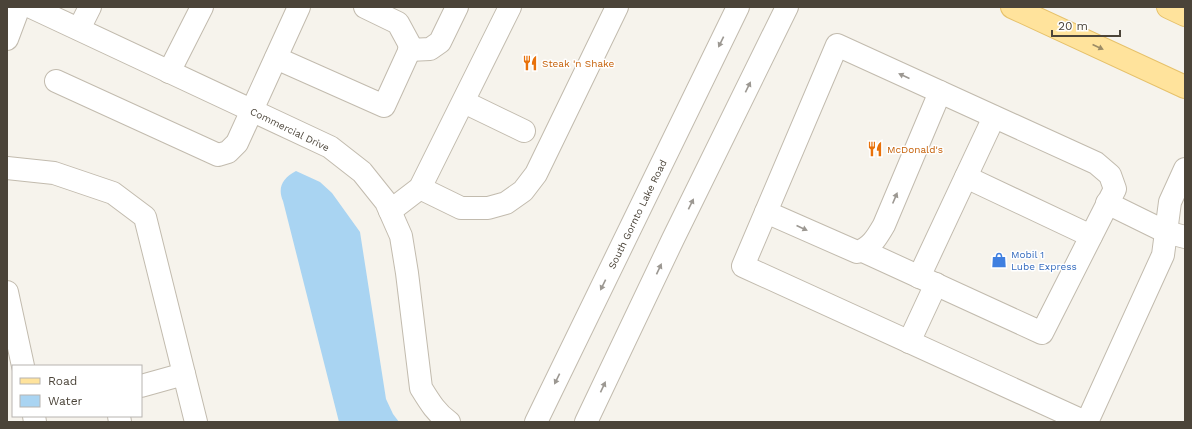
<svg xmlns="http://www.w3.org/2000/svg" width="1192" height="429" viewBox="0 0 1192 429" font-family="'Work Sans',sans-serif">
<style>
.water{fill:#a9d4f2}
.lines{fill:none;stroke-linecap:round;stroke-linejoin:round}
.minor-casing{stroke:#c2bbae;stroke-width:24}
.major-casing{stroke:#e6c16a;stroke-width:24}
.minor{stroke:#fff;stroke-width:22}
.major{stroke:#ffe39c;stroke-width:22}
.oneway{fill:#9c9892}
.oneway2{fill:#9c8c66}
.labels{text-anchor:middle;stroke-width:3;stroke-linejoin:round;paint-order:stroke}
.food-label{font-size:10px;fill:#c56008;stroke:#fff;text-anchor:start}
.street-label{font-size:10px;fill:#4b4439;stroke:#fff}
.shop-label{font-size:10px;fill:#366cbe;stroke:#fff;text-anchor:start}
</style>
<rect width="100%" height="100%" fill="#f6f3ec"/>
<!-- water -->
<path class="water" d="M296,171L320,182L332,193L360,232L386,399L393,414L399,422H339L283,201C277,187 283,178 296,171Z"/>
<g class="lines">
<defs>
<g id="minor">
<path d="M31,7L330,147L362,172L386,202L401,236L407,273L421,388C429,401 436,413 449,422"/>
<path d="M79,29L90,7"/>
<path d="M7,39L19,7"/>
<path d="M409,50L430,49L440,42L457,7"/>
<path d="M276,58L384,106L411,47L398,23L365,7"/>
<path d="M169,72L202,7"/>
<path d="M56,81L218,155L228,152L237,143L299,7"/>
<path d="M464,102L524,131"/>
<path d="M7,168L54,173L113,193L145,217L196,422"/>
<path d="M966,177L1091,236"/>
<path d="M420,188L461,208H488L506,203L523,191L536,174L617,7"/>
<path d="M1107,203L1166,232L1185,237"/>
<path d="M390,211L420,188L510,7"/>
<path d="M766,212L857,252C871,248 877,237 884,225L940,92"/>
<path d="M863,251L1042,333L1115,189L1110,175L1096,163L837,45L743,266L1085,422"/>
<path d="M919,277L994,117"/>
<path d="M7,292L23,366"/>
<path d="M909,342L936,284"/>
<path d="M141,386L184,374"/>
<path d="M34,416L35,422"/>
<path d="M119,416L120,422"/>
<path d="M536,422L738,7"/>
<path d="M586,422L673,239L787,7"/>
<path d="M1087,422L1163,255L1170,202L1185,169"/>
</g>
<g id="major">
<path d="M1012,7L1185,87"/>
<path d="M1168,7L1185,15"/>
</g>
</defs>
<!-- minor casing -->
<use href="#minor" class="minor-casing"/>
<!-- major casing -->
<use href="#major" class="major-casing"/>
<!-- minor -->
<use href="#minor" class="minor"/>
<!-- major -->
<use href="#major" class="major"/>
</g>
<!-- one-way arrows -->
<defs><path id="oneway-solid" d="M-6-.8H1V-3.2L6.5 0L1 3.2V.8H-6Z"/></defs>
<g class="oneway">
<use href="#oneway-solid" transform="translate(721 42) rotate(116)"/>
<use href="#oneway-solid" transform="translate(904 76) rotate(-156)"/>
<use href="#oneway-solid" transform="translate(748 87) rotate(-64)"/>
<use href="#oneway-solid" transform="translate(895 198) rotate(-67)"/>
<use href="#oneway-solid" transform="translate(691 204) rotate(-64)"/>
<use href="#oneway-solid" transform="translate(802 228) rotate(24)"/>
<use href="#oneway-solid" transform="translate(659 269) rotate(-65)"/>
<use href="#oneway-solid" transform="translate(603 285) rotate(116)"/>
<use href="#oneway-solid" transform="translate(557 379) rotate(116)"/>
<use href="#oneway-solid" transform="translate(603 387) rotate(-65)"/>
</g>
<use class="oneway2" href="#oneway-solid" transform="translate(1098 47) rotate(25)"/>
<!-- icons -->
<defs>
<symbol id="restaurant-bare" viewBox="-9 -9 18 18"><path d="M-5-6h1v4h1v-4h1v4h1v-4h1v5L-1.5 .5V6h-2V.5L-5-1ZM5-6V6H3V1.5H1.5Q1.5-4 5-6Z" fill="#e8710a" stroke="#fff" stroke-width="2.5" paint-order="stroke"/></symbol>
<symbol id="shop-bare" viewBox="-9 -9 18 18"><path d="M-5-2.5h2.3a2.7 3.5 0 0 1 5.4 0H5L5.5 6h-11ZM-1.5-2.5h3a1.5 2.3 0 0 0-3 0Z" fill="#3f7fe0" stroke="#fff" stroke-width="2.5" paint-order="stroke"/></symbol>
</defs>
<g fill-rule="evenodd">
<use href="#restaurant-bare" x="519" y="52" width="22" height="22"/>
<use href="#restaurant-bare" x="864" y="138" width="22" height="22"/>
<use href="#shop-bare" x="988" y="249" width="22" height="22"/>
</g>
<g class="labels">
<!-- food labels -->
<g class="food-label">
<text x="542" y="67">Steak 'n Shake</text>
<text x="887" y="153">McDonald's</text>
</g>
<!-- street labels -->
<g class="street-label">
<text transform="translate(290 129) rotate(26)" y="4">Commercial Drive</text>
<text transform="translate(637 214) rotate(-64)" y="4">South Gornto Lake Road</text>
</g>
<!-- shop labels -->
<g class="shop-label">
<text x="1011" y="258">Mobil 1<tspan x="1011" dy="12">Lube Express</tspan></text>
</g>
</g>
<!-- border -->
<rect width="1192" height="429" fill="none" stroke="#4b4439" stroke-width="16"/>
<!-- legend -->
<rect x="12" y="365" width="130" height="52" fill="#ffffff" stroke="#b7b4b0"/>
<rect x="20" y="378" width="20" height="6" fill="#ffe39c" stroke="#b7b4b0"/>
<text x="48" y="385" font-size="12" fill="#4b4439">Road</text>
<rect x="20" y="395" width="20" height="12" fill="#a9d4f2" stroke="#b7b4b0"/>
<text x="48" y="405" font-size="12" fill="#4b4439">Water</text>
<!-- scale -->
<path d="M1052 30v6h68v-6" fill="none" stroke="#4b4439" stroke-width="2"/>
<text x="1058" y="30" font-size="12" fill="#4b4439" stroke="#ffffff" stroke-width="3" paint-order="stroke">20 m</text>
</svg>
